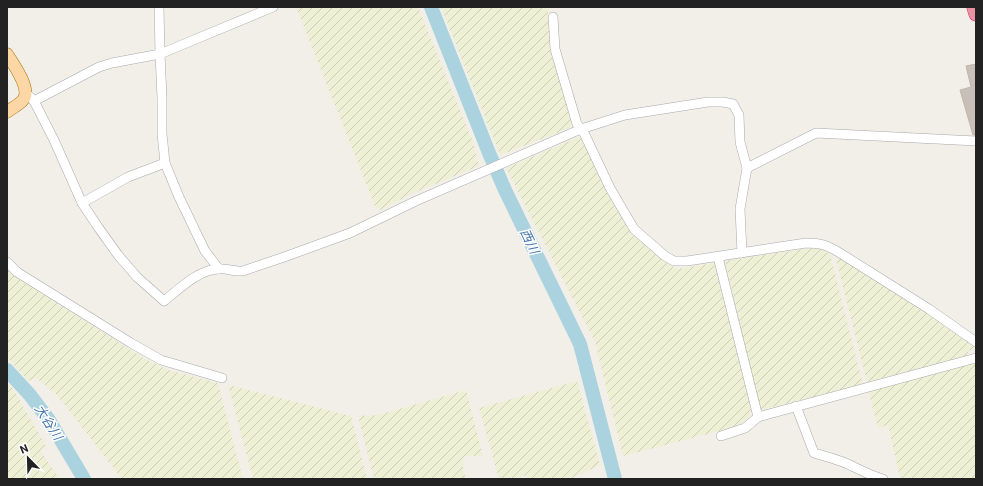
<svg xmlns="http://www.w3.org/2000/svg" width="983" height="486" viewBox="0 0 983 486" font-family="Roboto,'Noto Sans JP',sans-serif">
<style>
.farmland{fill:url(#farmland-furrows)}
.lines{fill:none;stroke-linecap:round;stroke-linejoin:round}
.river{stroke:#aad3df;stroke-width:14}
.building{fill:#c7bfb8;stroke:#c4b6ab}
.minor-casing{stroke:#a9a9a9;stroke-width:10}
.major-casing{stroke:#a06b00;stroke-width:13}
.highway-casing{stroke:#dc2a67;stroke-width:15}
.minor{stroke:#fff;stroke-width:9}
.major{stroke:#fcd6a4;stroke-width:12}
.highway{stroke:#e892a2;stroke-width:14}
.labels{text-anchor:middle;stroke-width:3;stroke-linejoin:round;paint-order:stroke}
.water-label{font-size:13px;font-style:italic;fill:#4a7aab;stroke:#fff}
</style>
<defs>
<pattern id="farmland-furrows" width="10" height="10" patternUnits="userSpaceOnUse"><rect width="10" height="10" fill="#eef0d5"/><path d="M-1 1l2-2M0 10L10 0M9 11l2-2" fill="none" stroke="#ccceb7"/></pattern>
</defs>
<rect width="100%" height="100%" fill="#f2efe9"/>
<!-- farmland -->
<g class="farmland">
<path d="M296,7H418L473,142L479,166L409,195L381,210L375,206Z"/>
<path d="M441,7H548L551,54L572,123L570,128L500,155Z"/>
<path d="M581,136L610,198L632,235L665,262L678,269L714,263L751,408L749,417L742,423L731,428L623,456L595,342L506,168Z"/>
<path d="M817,247L830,254L863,385L760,410L725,261Z"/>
<path d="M841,258L973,343L974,349L968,351L969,356L867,382L836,260Z"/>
<path d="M7,270L14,276L145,359L168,370L218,383L243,479H122L57,395L36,378L28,381L7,357Z"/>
<path d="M975,363L976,367V479H904L900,478L888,425L878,428L868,391Z"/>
<path d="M577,381L600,465L570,479H528L527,475L513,479H499L479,408Z"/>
<path d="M7,382L12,387L46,446L40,451L60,479H7Z"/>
<path d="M228,385L351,416L367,479H253Z"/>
<path d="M466,390L483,456H464L463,467L466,479H374L358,416L378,415Z"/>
</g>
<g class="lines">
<!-- river -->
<g class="river">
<path d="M431,7L489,153L505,190L580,344L615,479"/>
<path d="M7,370L30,395L49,420L84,479"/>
</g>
</g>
<!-- building -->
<path class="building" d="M976,64V135H973L960,90L971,87L966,66Z"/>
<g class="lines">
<defs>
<g id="minor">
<path d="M159,7L160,54L162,98V134L165,163L179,197L205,251L219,269"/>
<path d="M553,17L555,49L577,124L584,133L610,188L634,229L665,256L674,261H687L806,243C821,243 827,245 840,253L929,309L976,342"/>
<path d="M26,93L34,101L54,140L82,203L98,227L118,255L137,277L164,301C179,289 198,270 218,269C227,268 234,272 243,271L287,256L350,233L416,201L581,129L625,115L708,102H723L733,104L739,115L740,142L747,168L740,209L742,253"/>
<path d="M34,101L99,67L112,63L160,54L273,7"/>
<path d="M747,168L816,133L976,141"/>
<path d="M82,203L128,177L165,163"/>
<path d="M718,257L758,417"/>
<path d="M7,262L17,272L131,343L161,360L222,378"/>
<path d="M796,406L814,453C827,457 841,460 854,467C864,472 872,476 883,479"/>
<path d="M721,436L745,428L758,417L976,358"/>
</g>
<path id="major" d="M7,54C13,64 32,89 23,100C19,105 12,108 7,112"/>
<path id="highway" d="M974,7L976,14"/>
</defs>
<!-- minor casing -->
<use href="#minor" class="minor-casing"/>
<!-- major casing -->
<use href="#major" class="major-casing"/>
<!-- highway casing -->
<use href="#highway" class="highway-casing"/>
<!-- minor -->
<use href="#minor" class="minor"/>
<!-- major -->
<use href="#major" class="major"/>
<!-- highway -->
<use href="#highway" class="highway"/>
</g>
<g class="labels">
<!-- water labels -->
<g class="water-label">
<text transform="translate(530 241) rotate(64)" y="5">西川</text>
<text transform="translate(49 422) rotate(57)" y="5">大谷川</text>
</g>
</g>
<!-- border -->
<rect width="983" height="486" fill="none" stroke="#222222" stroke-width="16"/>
<!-- north arrow -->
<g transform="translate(28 458) rotate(337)" stroke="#ffffff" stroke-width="3" paint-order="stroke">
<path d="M0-3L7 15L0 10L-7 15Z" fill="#222222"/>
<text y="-6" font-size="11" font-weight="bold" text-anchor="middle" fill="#222222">N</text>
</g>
</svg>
